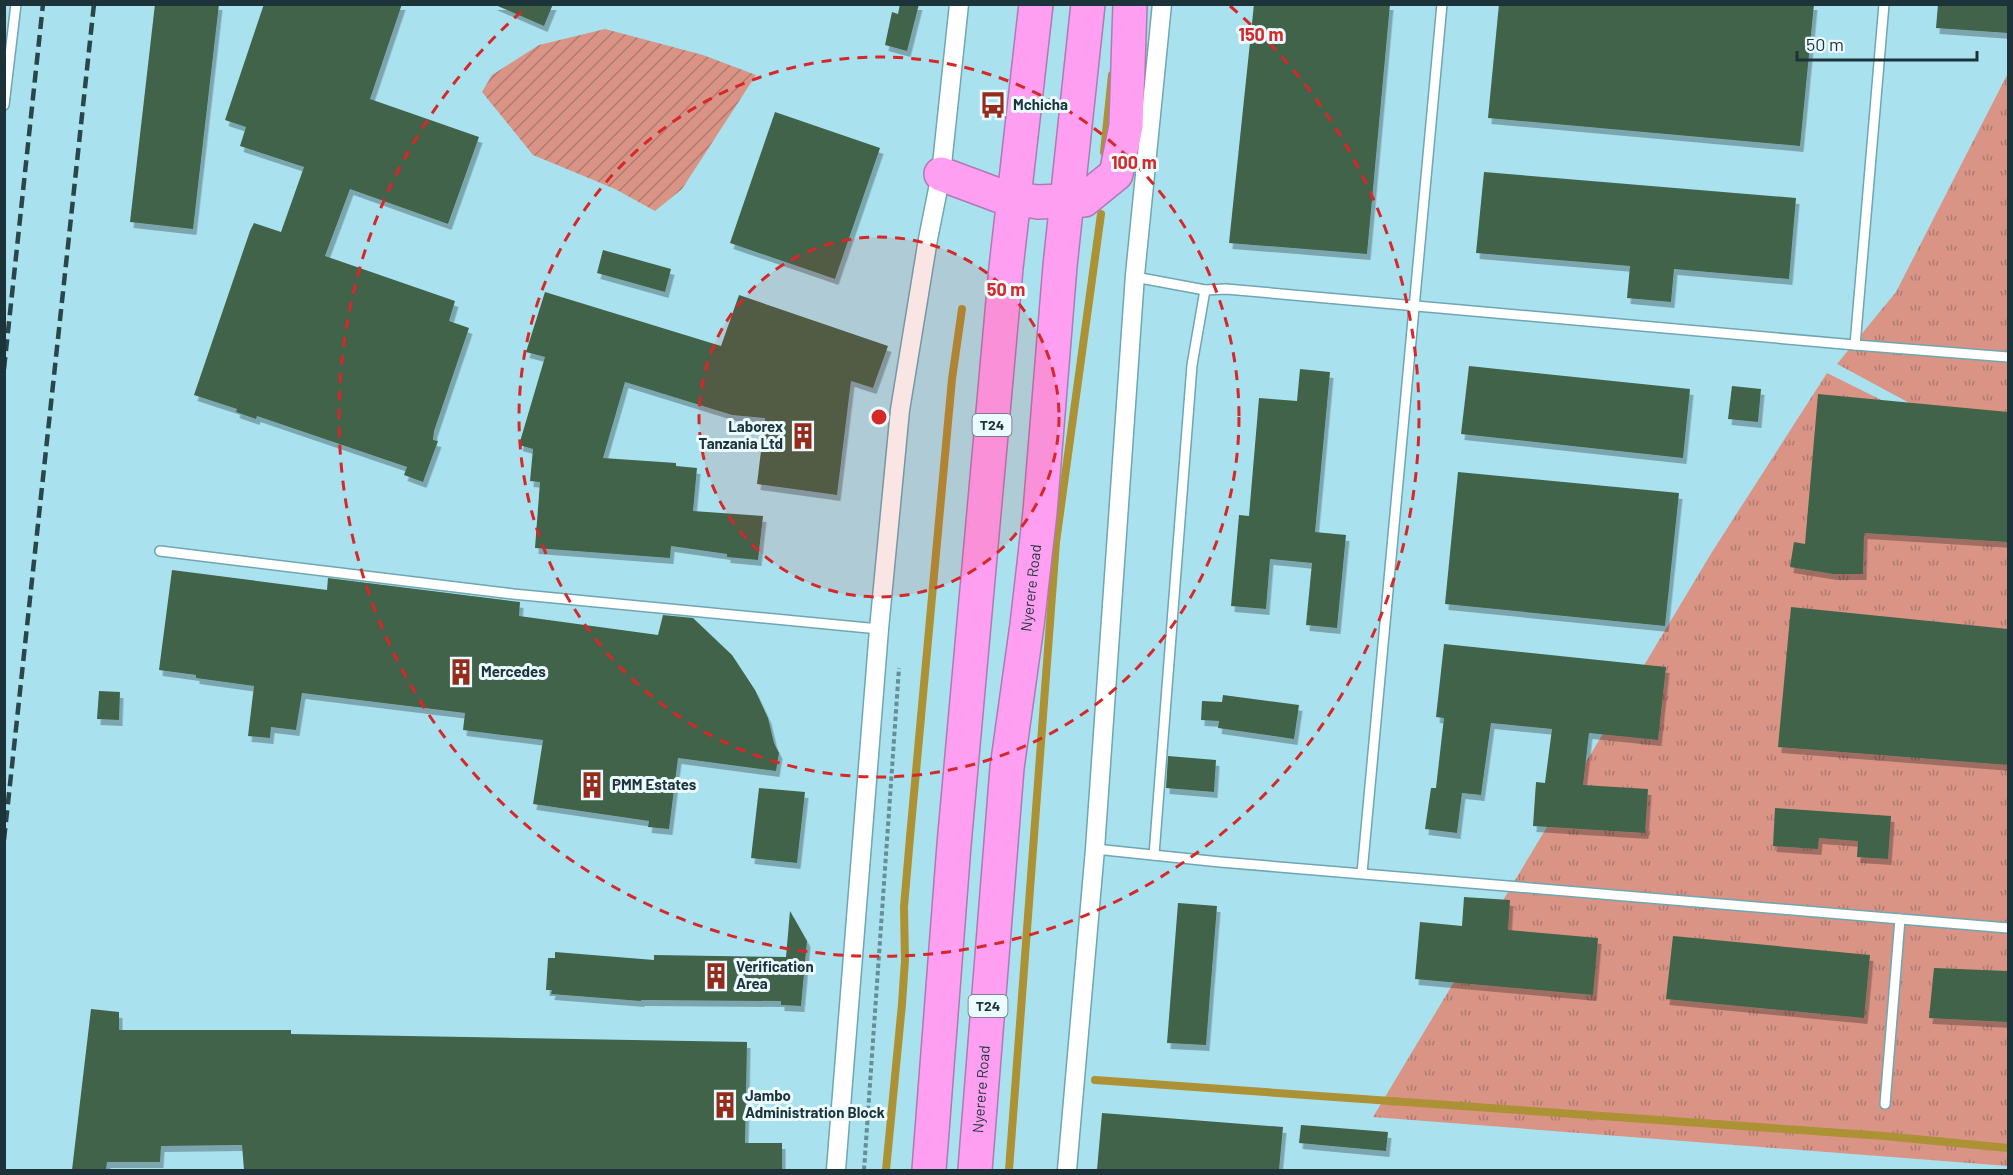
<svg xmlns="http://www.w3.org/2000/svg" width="2013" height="1175" viewBox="0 0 2013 1175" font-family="Barlow,sans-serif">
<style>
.grass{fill:url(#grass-tufts)}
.garden{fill:url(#garden-furrows)}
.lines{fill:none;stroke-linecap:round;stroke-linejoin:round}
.stream{stroke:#ac9135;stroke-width:8}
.building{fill:#3f6449;filter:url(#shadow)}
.lane-casing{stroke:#6ea6b1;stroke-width:12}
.street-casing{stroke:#6ea6b1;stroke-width:21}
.highway-casing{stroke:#af7ab1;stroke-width:36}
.path{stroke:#658e96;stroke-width:4;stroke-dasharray:4.5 3;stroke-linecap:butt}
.lane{stroke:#fff;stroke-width:9}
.street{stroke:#fff;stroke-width:18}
.highway{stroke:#fe9ff1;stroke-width:33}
.rail{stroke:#2a464b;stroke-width:4.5;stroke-dasharray:12 6;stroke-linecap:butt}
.ring{fill:none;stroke:#d62828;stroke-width:3;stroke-dasharray:10 8}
.labels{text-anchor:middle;stroke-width:6;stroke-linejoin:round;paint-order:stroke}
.shield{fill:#ebfbff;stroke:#5a7074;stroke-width:1.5}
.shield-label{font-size:14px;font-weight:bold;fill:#1c3439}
.poi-label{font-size:15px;font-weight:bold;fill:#1c3439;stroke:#ebfbff;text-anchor:start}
.street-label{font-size:15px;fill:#1c3439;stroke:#ebfbff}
.centre{fill:#d62828;stroke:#ebfbff;stroke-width:3}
.ring-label{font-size:18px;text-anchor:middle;font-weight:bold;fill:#d62828;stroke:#ebfbff;stroke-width:6;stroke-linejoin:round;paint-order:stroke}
</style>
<defs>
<pattern id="grass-tufts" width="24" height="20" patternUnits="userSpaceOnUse" patternTransform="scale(1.5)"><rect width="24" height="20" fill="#d99486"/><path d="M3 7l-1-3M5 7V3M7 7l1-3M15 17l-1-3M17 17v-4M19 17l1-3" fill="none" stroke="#af7a6f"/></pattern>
<pattern id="garden-furrows" width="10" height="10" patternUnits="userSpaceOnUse" patternTransform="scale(1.5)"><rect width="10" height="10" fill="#d99486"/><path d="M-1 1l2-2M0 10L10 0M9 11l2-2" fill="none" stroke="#af7a6f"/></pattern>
<filter id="shadow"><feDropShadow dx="3.5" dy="6" stdDeviation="0" flood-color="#0004"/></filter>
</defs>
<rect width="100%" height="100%" fill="#a9e2ee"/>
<!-- grass -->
<g class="grass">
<path d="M2008,73V456L1837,364L1896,292Z"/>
<path d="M1827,373L2008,463V1166L1373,1117L1712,552Z"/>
</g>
<!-- garden -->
<path class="garden" d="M605,29L703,55L756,75L682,189L655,211L615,189L533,155L482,92L492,75L539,45Z"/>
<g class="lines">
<!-- stream -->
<g class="stream">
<path d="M1104,152L1112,75"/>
<path d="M1095,1080L1884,1136L2008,1148"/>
<path d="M886,1170L902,1004L905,960L904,907L910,837L952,379L962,309"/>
<path d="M1009,1170L1056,542L1101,214"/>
</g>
</g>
<!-- building -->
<g class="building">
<path d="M155,4H219L193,229L130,222Z"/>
<path d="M264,4H402L370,99L479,137L448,224L350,189L325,256L455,301L449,321L469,328L434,431L433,440L438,441L423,482L404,475L407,467L257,416L256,419L236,412L237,409L194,395L250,231L254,223L281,232L304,167L240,146L246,127L225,120Z"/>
<path d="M493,4H553L544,26Z"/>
<path d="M900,4H919L907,51L885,45L892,12L898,14Z"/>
<path d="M1254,4H1390L1367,254L1229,243Z"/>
<path d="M1499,4H1814L1800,146L1488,118Z"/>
<path d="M1938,4H2008V33L1936,28Z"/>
<path d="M775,112L880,148L835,279L730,243Z"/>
<path d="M1484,172L1796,198L1789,279L1674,269L1671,302L1627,298L1630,266L1476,253Z"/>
<path d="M603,250L671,269L665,292L597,273Z"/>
<path d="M545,292L721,346L739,295L888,346L873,388L851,381L837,495L757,484L765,418L732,415L625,382L603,458L676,463V466L697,468L693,511L763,516L758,560L727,557V554L671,546L670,558L535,548L540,482L530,481L533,449L519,445L545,357L526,352Z"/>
<path d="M1469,366L1690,389L1683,458L1461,434Z"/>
<path d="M1300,369L1330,372L1315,532L1346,535L1337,628L1306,625L1312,563L1270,559L1266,609L1231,606L1239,515L1249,516L1259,398L1297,401Z"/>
<path d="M1732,386L1761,389L1758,422L1728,419Z"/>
<path d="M1818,394L2008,412V542L1864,533L1863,574H1833L1790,567L1794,542L1805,544Z"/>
<path d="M1458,472L1679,493L1665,626L1445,604Z"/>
<path d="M172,570L327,590L328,578L520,602L519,616L658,635L663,615L693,618L732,655L755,690L768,718L774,743L779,753L776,771L678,758L669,829L648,827L649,821L533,804L543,740L463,730L465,713L302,693L296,730L271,727L270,738L248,736L254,686L196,678V675L159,670Z"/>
<path d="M1791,607L2008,629V765L1778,747Z"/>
<path d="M1444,644L1666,667L1658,740L1589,733L1583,785L1648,789L1645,833L1533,826L1536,782L1545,783L1552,729L1491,723L1481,795L1462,793L1457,833L1425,829L1431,788H1436L1444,718L1436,717Z"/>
<path d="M99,691L120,692L119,720L97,719Z"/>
<path d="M1223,695L1299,705L1294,739L1218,728L1219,721L1201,720L1202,701L1222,702Z"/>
<path d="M1168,756L1216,760L1214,792L1166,788Z"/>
<path d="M759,788L805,792L797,863L751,858Z"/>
<path d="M1775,808L1891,816L1888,859L1857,857L1858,841L1819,838L1818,849L1773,846Z"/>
<path d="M1464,897L1510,900L1508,930L1598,938L1593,995L1415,979L1420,922L1462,926Z"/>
<path d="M1178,903L1217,906L1206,1045L1167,1043Z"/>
<path d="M790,911L807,941L801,1006L781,1005V1001L641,1000V1001L551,994L552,990H546L548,958H555V952L654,960V955L786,957Z"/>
<path d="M1673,936L1870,955L1864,1018L1666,999Z"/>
<path d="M1934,968L2008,971V1022L1929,1018Z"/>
<path d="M91,1009L119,1012V1030H291V1034L747,1042L745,1143H782V1170H244L242,1145L161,1146L160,1162H107L106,1170H72Z"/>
<path d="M1102,1113L1283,1127L1279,1170H1097Z"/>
<path d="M1301,1125L1388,1132L1386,1151L1299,1143Z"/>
</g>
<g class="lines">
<defs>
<g id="lane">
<path d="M4,105L16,4"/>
<path d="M1135,277L1205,290L1226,289L1855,345L2008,357"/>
<path d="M1855,345L1884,4"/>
<path d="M160,551L513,594L879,629"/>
<path d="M1095,849L1220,862L2008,928"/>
<path d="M1154,855L1192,365L1205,290"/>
<path d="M1362,873L1442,4"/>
<path d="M1885,1104L1900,919"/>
</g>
<g id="street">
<path d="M836,1170L879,629L900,410L928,239L941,174L959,4"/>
<path d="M1067,1170L1095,849L1135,275L1162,4"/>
</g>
<g id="highway">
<path d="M941,174L1003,197L1038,202L1084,200L1116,174L1126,126L1130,4"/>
<path d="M929,1170L954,845L1006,268L1036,4"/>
<path id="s1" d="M975,1170L1007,768L1027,625L1040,512L1060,266L1088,4"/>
</g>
</defs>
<!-- lane casing -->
<use href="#lane" class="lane-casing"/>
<!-- street casing -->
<use href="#street" class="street-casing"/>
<!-- highway casing -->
<use href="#highway" class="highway-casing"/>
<!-- path -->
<path class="path" d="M864,1170L899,668"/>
<!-- lane -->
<use href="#lane" class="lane"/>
<!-- street -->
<use href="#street" class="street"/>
<!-- highway -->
<use href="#highway" class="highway"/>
<!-- rail -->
<g class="rail">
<path d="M4,369L43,4"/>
<path d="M4,840L94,4"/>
</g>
</g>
<!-- distance rings -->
<circle cx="879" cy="417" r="180" fill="#d62828" fill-opacity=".12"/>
<g class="ring">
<circle cx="879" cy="417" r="180"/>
<circle cx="879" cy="417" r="360"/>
<path d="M1230 6A540 540 0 1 1 528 6"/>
</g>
<!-- icons -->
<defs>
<symbol id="bus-bare" viewBox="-9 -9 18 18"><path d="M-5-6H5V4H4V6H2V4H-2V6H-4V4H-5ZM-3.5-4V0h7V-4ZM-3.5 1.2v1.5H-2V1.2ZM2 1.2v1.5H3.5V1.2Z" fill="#952b1a" stroke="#ebfbff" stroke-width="2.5" paint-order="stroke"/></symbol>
<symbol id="building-bare" viewBox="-9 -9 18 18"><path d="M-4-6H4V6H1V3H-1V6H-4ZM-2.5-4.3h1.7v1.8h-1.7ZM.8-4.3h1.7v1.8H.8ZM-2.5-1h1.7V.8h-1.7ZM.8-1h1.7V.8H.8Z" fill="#952b1a" stroke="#ebfbff" stroke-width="2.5" paint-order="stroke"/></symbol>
</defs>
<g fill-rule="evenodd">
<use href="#bus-bare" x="974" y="86" width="38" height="38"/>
<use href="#building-bare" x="784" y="417" width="38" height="38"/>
<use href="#building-bare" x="442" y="653" width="38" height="38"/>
<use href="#building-bare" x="573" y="766" width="38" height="38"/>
<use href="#building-bare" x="697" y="957" width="38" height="38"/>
<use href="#building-bare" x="706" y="1086" width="38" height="38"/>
</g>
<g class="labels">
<!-- shield labels -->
<g class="shield">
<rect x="972.5" y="414" width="39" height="22" rx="4.5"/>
<rect x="968.5" y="995" width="39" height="22" rx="4.5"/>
</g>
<g class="shield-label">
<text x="992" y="430">T24</text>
<text x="988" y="1011">T24</text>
</g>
<!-- poi labels -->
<g class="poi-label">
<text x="1013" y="110">Mchicha</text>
<text x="783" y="432" text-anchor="end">Laborex<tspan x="783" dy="17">Tanzania Ltd</tspan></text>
<text x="481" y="677">Mercedes</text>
<text x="612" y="790">PMM Estates</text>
<text x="736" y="972">Verification<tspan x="736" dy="17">Area</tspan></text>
<text x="745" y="1101">Jambo<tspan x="745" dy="17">Administration Block</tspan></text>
</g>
<!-- street labels -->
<g class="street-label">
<text dy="5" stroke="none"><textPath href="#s1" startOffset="585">Nyerere Road</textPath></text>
<text dy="5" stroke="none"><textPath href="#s1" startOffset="81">Nyerere Road</textPath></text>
</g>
</g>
<circle cx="879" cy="417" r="9" class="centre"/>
<g class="ring-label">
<text x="1261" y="41">150 m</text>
<text x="1134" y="169">100 m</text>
<text x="1006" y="296">50 m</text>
</g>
<!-- border -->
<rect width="2013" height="1175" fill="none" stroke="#1c3439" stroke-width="12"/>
<!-- scale -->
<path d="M1797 51v9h180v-9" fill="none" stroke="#1c3439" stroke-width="3"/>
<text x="1806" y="51" font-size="18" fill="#1c3439" stroke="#ebfbff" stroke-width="4.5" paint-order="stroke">50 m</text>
</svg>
